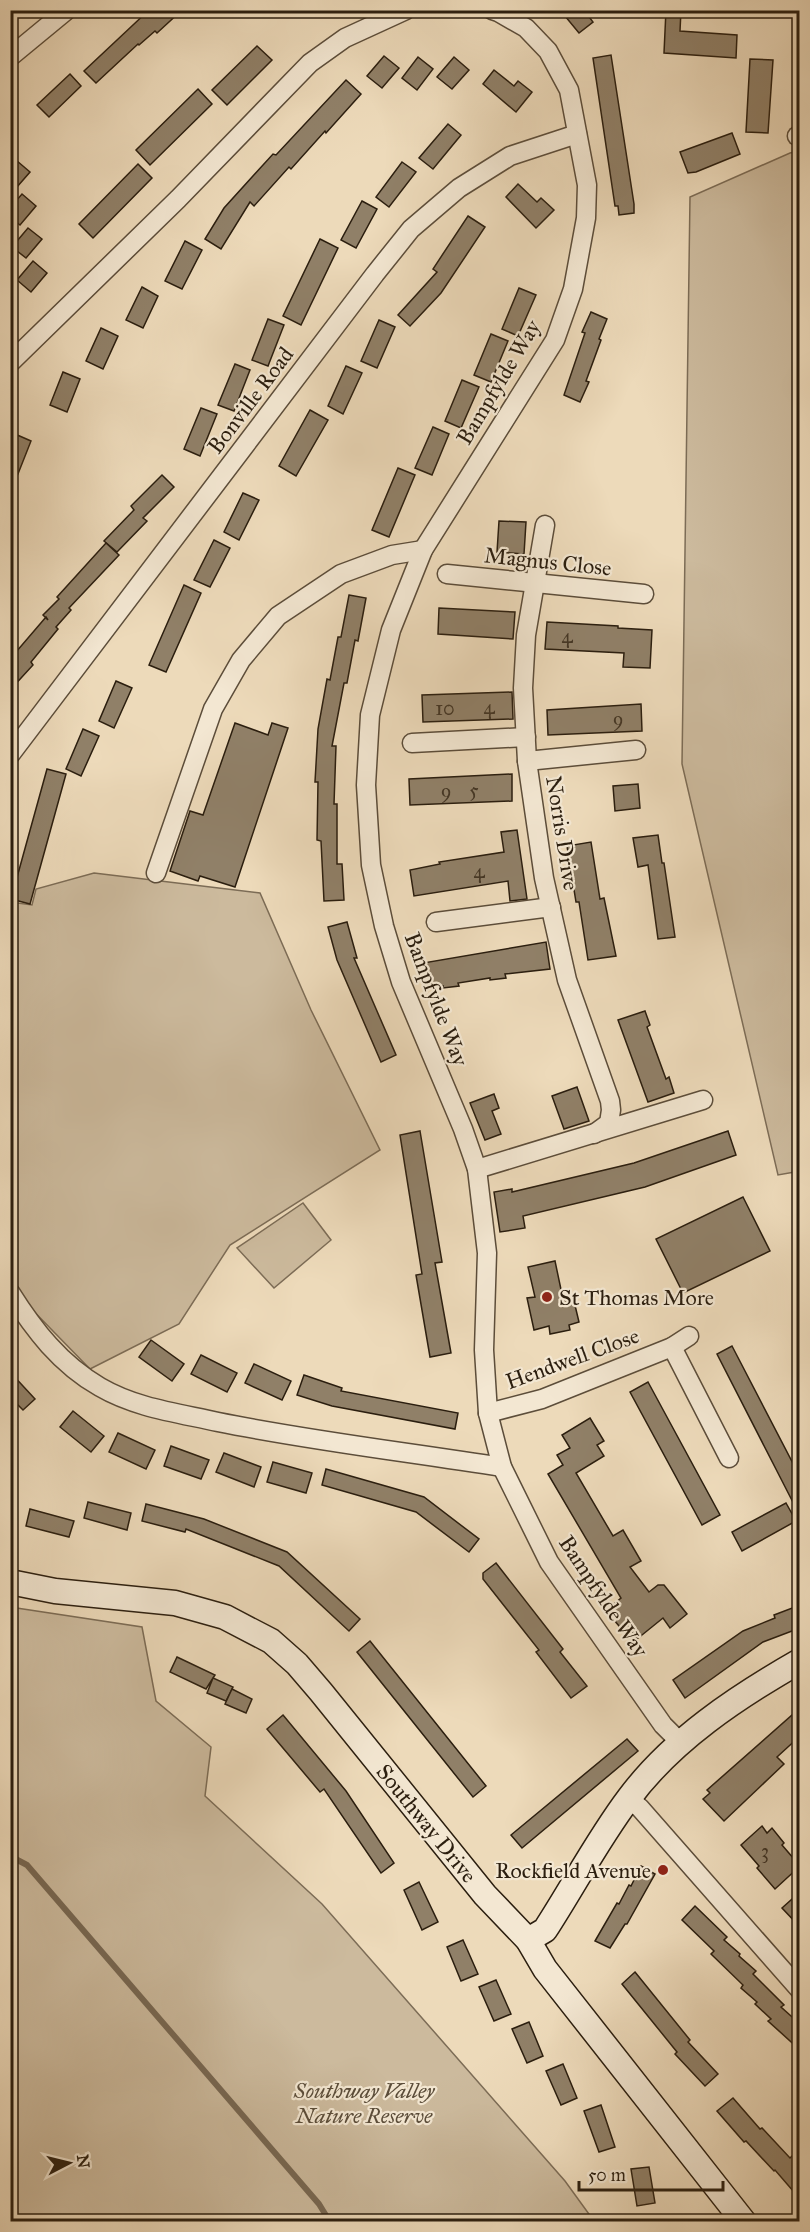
<svg xmlns="http://www.w3.org/2000/svg" width="810" height="2232" viewBox="0 0 810 2232" font-family="'IM FELL Great Primer',serif">
<style>
.green{fill:#ccba9d;stroke:#7c6c56;stroke-width:1.5}
.lines{fill:none;stroke-linecap:round;stroke-linejoin:round}
.stream{stroke:#786853;stroke-width:6}
.building{fill:#908068;stroke:#2b1e0f;stroke-width:1.5}
.street-casing{stroke:#5c4d3a;stroke-width:21}
.secondary-casing{stroke:#2b1e0f;stroke-width:27}
.street{stroke:#f3e7d2;stroke-width:18}
.secondary{stroke:#f3e7d2;stroke-width:24}
.poi-dot{fill:#8f2418;stroke:#f3e7d2;stroke-width:2}
.labels{text-anchor:middle;stroke-width:4.5;stroke-linejoin:round;paint-order:stroke}
.number-label{font-size:20px;fill:#443625}
.street-label{font-size:22px;fill:#2b1e0f;stroke:#f3e7d2}
.poi-label{font-size:22px;fill:#2b1e0f;stroke:#f3e7d2;text-anchor:start}
.park-label{font-size:22px;font-style:italic;fill:#5b4d3a;stroke:#f3e7d2}
</style>
<rect width="100%" height="100%" fill="#eddaba"/>
<filter id="stains"><feTurbulence type="fractalNoise" baseFrequency=".00333" numOctaves="4"/><feColorMatrix values="0 0 0 0 .2 0 0 0 0 .09 0 0 0 0 .02 0 0 0 .5 -.17"/></filter>
<radialGradient id="worn" r=".72"><stop offset=".6" stop-color="#630" stop-opacity="0"/><stop offset="1" stop-color="#630" stop-opacity=".3"/></radialGradient>
<!-- green -->
<g class="green">
<path d="M799,151L800,1171L778,1175L682,764L690,197L790,153Z"/>
<path d="M94,873L260,893L311,1010L380,1150L230,1245L179,1324L90,1369L13,1290L11,1278L10,902L32,905L36,889Z"/>
<path d="M303,1203L331,1240L274,1288L237,1248Z"/>
<path d="M10,1607L142,1627L156,1701L211,1747L205,1796L322,1904L565,2181L594,2221H11Z"/>
</g>
<g class="lines">
<!-- stream -->
<path class="stream" d="M10,1856L27,1865L319,2204L330,2222"/>
</g>
<!-- building -->
<g class="building">
<path d="M149,10H182L157,33L155,31L139,45L138,44L96,83L84,71Z"/>
<path d="M560,10H584L593,22L579,33Z"/>
<path d="M666,10H681L680,31L737,35L736,58L664,53Z"/>
<path d="M257,46L272,60L227,105L212,90Z"/>
<path d="M611,55L634,204V213L619,215L618,206H615L593,58Z"/>
<path d="M384,56L399,68L382,88L367,76Z"/>
<path d="M418,57L433,69L417,90L402,78Z"/>
<path d="M454,57L469,70L452,89L437,77Z"/>
<path d="M750,59L773,60L768,133L746,132Z"/>
<path d="M494,70L514,86L518,81L532,92L516,112L483,84Z"/>
<path d="M70,74L81,86L49,117L37,105Z"/>
<path d="M346,80L361,94L326,133L325,131L291,169L289,167L254,206L250,202L221,249L205,239L224,208L273,154L276,155Z"/>
<path d="M198,89L212,104L150,165L136,150Z"/>
<path d="M448,124L461,135L433,169L419,158Z"/>
<path d="M732,133L740,154L696,172L688,173L680,152Z"/>
<path d="M10,155L30,172L10,195Z"/>
<path d="M402,162L416,172L389,207L376,197Z"/>
<path d="M138,164L152,178L93,238L79,224Z"/>
<path d="M518,184L537,202L541,198L554,210L536,228L506,197Z"/>
<path d="M22,194L36,206L20,225L10,217V208Z"/>
<path d="M362,201L377,209L356,248L341,240Z"/>
<path d="M468,216L485,227L441,293L410,326L398,315L437,272L433,269Z"/>
<path d="M28,228L42,239L26,258L12,247Z"/>
<path d="M320,239L338,248L301,325L283,316Z"/>
<path d="M185,241L202,250L182,289L165,281Z"/>
<path d="M33,261L47,273L31,292L17,280Z"/>
<path d="M142,287L158,296L143,328L126,320Z"/>
<path d="M519,288L536,295L518,336L502,329Z"/>
<path d="M591,312L607,319L599,339L601,340L586,381L589,382L580,402L564,395L585,333L582,332Z"/>
<path d="M268,319L284,325L268,366L252,360Z"/>
<path d="M379,320L395,327L377,368L361,361Z"/>
<path d="M101,328L118,336L103,369L86,361Z"/>
<path d="M491,334L508,341L491,382L474,375Z"/>
<path d="M235,364L250,370L234,411L218,405Z"/>
<path d="M346,366L362,373L343,414L328,406Z"/>
<path d="M63,372L80,379L67,412L50,405Z"/>
<path d="M462,380L479,387L461,428L445,421Z"/>
<path d="M201,408L217,414L200,456L184,449Z"/>
<path d="M310,410L328,420L296,476L279,466Z"/>
<path d="M433,427L449,434L432,475L415,468Z"/>
<path d="M15,434L31,441L12,489L10,447Z"/>
<path d="M398,468L415,475L389,537L372,530Z"/>
<path d="M162,475L174,487L143,518L147,521L117,552L104,541L134,510L131,506Z"/>
<path d="M243,493L259,500L239,540L224,532Z"/>
<path d="M499,521L526,522L524,554L497,552Z"/>
<path d="M214,540L230,548L210,587L194,580Z"/>
<path d="M106,543L119,555L69,608L71,610L56,627L58,629L31,662L33,665L10,690V659L46,617L48,620L43,615L59,599L57,597Z"/>
<path d="M184,585L201,593L166,672L149,665Z"/>
<path d="M349,595L366,598L358,641L355,640L347,683H344L332,746H336L334,804H337V864H342L344,900L324,901L321,841L317,840L318,782H315L318,729L327,679L330,680L338,637H341Z"/>
<path d="M439,608L515,612L513,639L438,634Z"/>
<path d="M547,622L618,626V628L652,630L650,668L623,667L624,653L545,649Z"/>
<path d="M116,681L132,688L114,728L99,721Z"/>
<path d="M512,692L513,719L423,722L422,695Z"/>
<path d="M641,704L642,731L548,735L547,710Z"/>
<path d="M235,723L268,735L272,723L288,728L235,887L200,876L198,881L170,871L190,811L203,815Z"/>
<path d="M83,729L99,736L81,776L66,769Z"/>
<path d="M47,769L66,774L30,904L11,899Z"/>
<path d="M512,774V801L410,805L409,779Z"/>
<path d="M638,784L640,808L615,811L613,786Z"/>
<path d="M517,830L527,899L510,901L508,881L414,896L410,870L440,864L439,862L504,852L501,832Z"/>
<path d="M658,835L662,863H664L675,937L658,939L648,865L638,867L633,838Z"/>
<path d="M591,842L600,899L604,898L616,956L588,960L579,902H576L567,846Z"/>
<path d="M347,922L357,958H354L396,1055L381,1062L337,960L328,927Z"/>
<path d="M546,942L550,969L505,974L506,978L490,980V978L458,983L459,986L443,988V986L427,989L423,963Z"/>
<path d="M645,1011L650,1025L647,1027L666,1079L669,1077L674,1093L648,1102L618,1020Z"/>
<path d="M577,1087L589,1121L564,1129L552,1096Z"/>
<path d="M494,1094L499,1108L492,1111L501,1134L485,1140L470,1103Z"/>
<path d="M420,1131L442,1262L435,1263L451,1353L430,1357L416,1275L422,1274L400,1135Z"/>
<path d="M728,1131L736,1155L645,1187L523,1216L525,1228L500,1232L494,1192L512,1189V1192L634,1163Z"/>
<path d="M743,1197L770,1251L683,1293L656,1239Z"/>
<path d="M555,1261L563,1299L573,1297L579,1322L569,1325L570,1330L550,1334L549,1326L534,1330L527,1298L535,1297L528,1267Z"/>
<path d="M151,1340L184,1364L172,1381L139,1357Z"/>
<path d="M732,1346L800,1477V1516L717,1354Z"/>
<path d="M201,1355L237,1373L227,1392L191,1374Z"/>
<path d="M254,1364L291,1381L282,1400L245,1383Z"/>
<path d="M10,1372L35,1399L23,1410L10,1397Z"/>
<path d="M304,1375L342,1388L341,1391L458,1413L455,1429L332,1406L297,1395Z"/>
<path d="M648,1382L720,1515L702,1525L630,1392Z"/>
<path d="M73,1411L104,1436L91,1452L60,1427Z"/>
<path d="M590,1418L604,1441L597,1445L604,1456L576,1473L613,1536L623,1530L641,1561L630,1567L649,1592L658,1585H664L687,1614L670,1628L663,1618L637,1639L630,1630L625,1633L614,1620L618,1617L610,1607L621,1598L548,1474L563,1465L557,1455L570,1448L562,1435Z"/>
<path d="M118,1433L155,1450L146,1469L109,1452Z"/>
<path d="M171,1446L209,1460L201,1479L164,1466Z"/>
<path d="M224,1453L261,1467L254,1487L216,1472Z"/>
<path d="M273,1462L312,1473L306,1493L267,1482Z"/>
<path d="M326,1469L424,1497L479,1539L469,1552L416,1512L322,1485Z"/>
<path d="M88,1502L131,1513L127,1530L84,1518Z"/>
<path d="M786,1503L796,1521L742,1551L732,1532Z"/>
<path d="M146,1504L204,1519L287,1552L360,1619L349,1631L279,1566L186,1529L185,1532L142,1521Z"/>
<path d="M30,1509L74,1521L69,1537L26,1526Z"/>
<path d="M496,1563L563,1649L560,1652L587,1686L571,1698L536,1652L539,1650L483,1579V1573Z"/>
<path d="M800,1605V1628L763,1642L685,1698L673,1680L743,1631L775,1618L774,1615Z"/>
<path d="M370,1641L486,1786L473,1797L357,1652Z"/>
<path d="M177,1657L215,1675L213,1678L233,1687L226,1701L207,1693L213,1678L206,1689L170,1672Z"/>
<path d="M232,1689L252,1699L246,1713L225,1704Z"/>
<path d="M800,1708V1736L777,1757L784,1764L724,1821L703,1799L710,1793L707,1790Z"/>
<path d="M283,1715L346,1791L394,1863L381,1873L324,1789L320,1792L267,1729Z"/>
<path d="M627,1739L638,1751L522,1848L511,1835Z"/>
<path d="M762,1826L767,1833L772,1828L784,1843L782,1845L800,1866L775,1889L757,1868L759,1866L741,1845Z"/>
<path d="M641,1866L655,1874L627,1924H625L610,1948L595,1941L617,1903L619,1904L629,1885L631,1886Z"/>
<path d="M419,1882L438,1922L422,1930L404,1890Z"/>
<path d="M800,1892V1927L782,1908Z"/>
<path d="M695,1906L727,1937L724,1940L740,1954L739,1956L756,1971L753,1974L784,2005L781,2007L800,2024V2050L768,2021L771,2019L755,2004L757,2002L741,1988L743,1985L711,1954L714,1951L682,1920Z"/>
<path d="M463,1940L478,1974L461,1981L447,1947Z"/>
<path d="M635,1972L690,2040L688,2042L718,2074L705,2086L675,2054L677,2052L622,1984Z"/>
<path d="M496,1980L511,2014L494,2021L479,1987Z"/>
<path d="M529,2022L543,2056L527,2063L512,2029Z"/>
<path d="M563,2064L577,2098L561,2105L546,2071Z"/>
<path d="M733,2098L760,2129L762,2128L790,2158L792,2156L800,2166V2199L775,2170L774,2171L746,2141L744,2142L717,2111Z"/>
<path d="M601,2105L615,2147L599,2152L584,2111Z"/>
<path d="M649,2167L655,2203L637,2206L631,2169Z"/>
</g>
<g class="lines">
<defs>
<g id="street">
<path d="M492,10L498,12L526,28L548,51L569,90L587,185L586,218L573,289L555,340L423,550L391,630L370,715L366,785L371,865L384,926L401,982L463,1129L477,1169L487,1253L484,1350L488,1413L502,1467L549,1562L663,1725L681,1743"/>
<path d="M10,57L67,10"/>
<path d="M797,136H800"/>
<path d="M10,363L178,199L310,63L345,38L406,10"/>
<path d="M545,525L526,635L523,688L527,761L544,878L567,980L610,1101L611,1110L609,1123L594,1134"/>
<path d="M447,574L644,594"/>
<path d="M412,743L526,737"/>
<path d="M10,755L375,274L411,229L459,188L510,156L577,134"/>
<path d="M527,761L636,750"/>
<path d="M156,873L213,709L241,660L278,616L341,574L392,555L423,550"/>
<path d="M436,922L551,907"/>
<path d="M477,1169L703,1100"/>
<path d="M10,1292C34,1330 60,1364 100,1387C136,1408 178,1413 218,1422C312,1441 408,1452 502,1467"/>
<path d="M672,1347L729,1458"/>
<path d="M488,1413L542,1399L672,1347L689,1336"/>
<path d="M628,1798L640,1808L800,1990"/>
</g>
<g id="secondary">
<path d="M10,1582L55,1591L175,1603L225,1617L271,1641L297,1664L321,1692L485,1895L528,1940L545,1969L744,2222"/>
<path d="M528,1940L545,1930C573,1887 598,1839 629,1798C672,1740 737,1697 800,1661"/>
</g>
</defs>
<!-- street casing -->
<use href="#street" class="street-casing"/>
<!-- secondary casing -->
<use href="#secondary" class="secondary-casing"/>
<!-- street -->
<use href="#street" class="street"/>
<!-- secondary -->
<use href="#secondary" class="secondary"/>
</g>
<!-- markers -->
<g class="poi-dot">
<circle cx="547" cy="1297" r="6"/>
<circle cx="663" cy="1870" r="6"/>
</g>
<g class="labels">
<!-- number labels -->
<g class="number-label">
<text x="567" y="643">4</text>
<text x="489" y="714">4</text>
<text x="445" y="715">10</text>
<text x="618" y="726">9</text>
<text x="474" y="797">5</text>
<text x="446" y="798">9</text>
<text x="479" y="878">4</text>
<text x="765" y="1858">3</text>
</g>
<!-- street labels -->
<g class="street-label">
<text transform="translate(498 382) rotate(-59)" y="8">Bampfylde Way</text>
<text transform="translate(250 400) rotate(-53)" y="8">Bonville Road</text>
<text transform="translate(548 561) rotate(6)" y="8">Magnus Close</text>
<text transform="translate(563 833) rotate(81)" y="8">Norris Drive</text>
<text transform="translate(437 999) rotate(69)" y="8">Bampfylde Way</text>
<text transform="translate(572 1358) rotate(-20)" y="8">Hendwell Close</text>
<text transform="translate(604 1596) rotate(56)" y="8">Bampfylde Way</text>
<text transform="translate(427 1823) rotate(51)" y="8">Southway Drive</text>
</g>
<!-- poi labels -->
<g class="poi-label">
<text x="559" y="1305">St Thomas More</text>
<text x="651" y="1878" text-anchor="end">Rockfield Avenue</text>
</g>
<!-- park labels -->
<g class="park-label">
<text x="364" y="2098">Southway Valley<tspan x="364" dy="25">Nature Reserve</tspan></text>
</g>
</g>
<!-- margin -->
<rect width="810" height="2232" fill="none" stroke="#eddaba" stroke-width="36"/>
<rect x="12" y="12" width="786" height="2208" fill="none" stroke="#2b1e0f" stroke-width="3"/>
<rect x="18" y="18" width="774" height="2196" fill="none" stroke="#2b1e0f" stroke-width="1.5"/>
<!-- north arrow -->
<g transform="translate(69 2163) rotate(83)" stroke="#f3e7d2" stroke-width="4.5" paint-order="stroke">
<path d="M0-4.5L10 22L0 15L-10 22Z" fill="#2b1e0f"/>
<text y="-9" font-size="16" font-weight="bold" text-anchor="middle" fill="#2b1e0f">N</text>
</g>
<!-- scale -->
<path d="M579 2181v9h144v-9" fill="none" stroke="#2b1e0f" stroke-width="3"/>
<text x="588" y="2181" font-size="18" fill="#2b1e0f" stroke="#f3e7d2" stroke-width="4.5" paint-order="stroke">50 m</text>
<rect width="100%" height="100%" filter="url(#stains)"/>
<rect width="100%" height="100%" fill="url(#worn)"/>
</svg>
